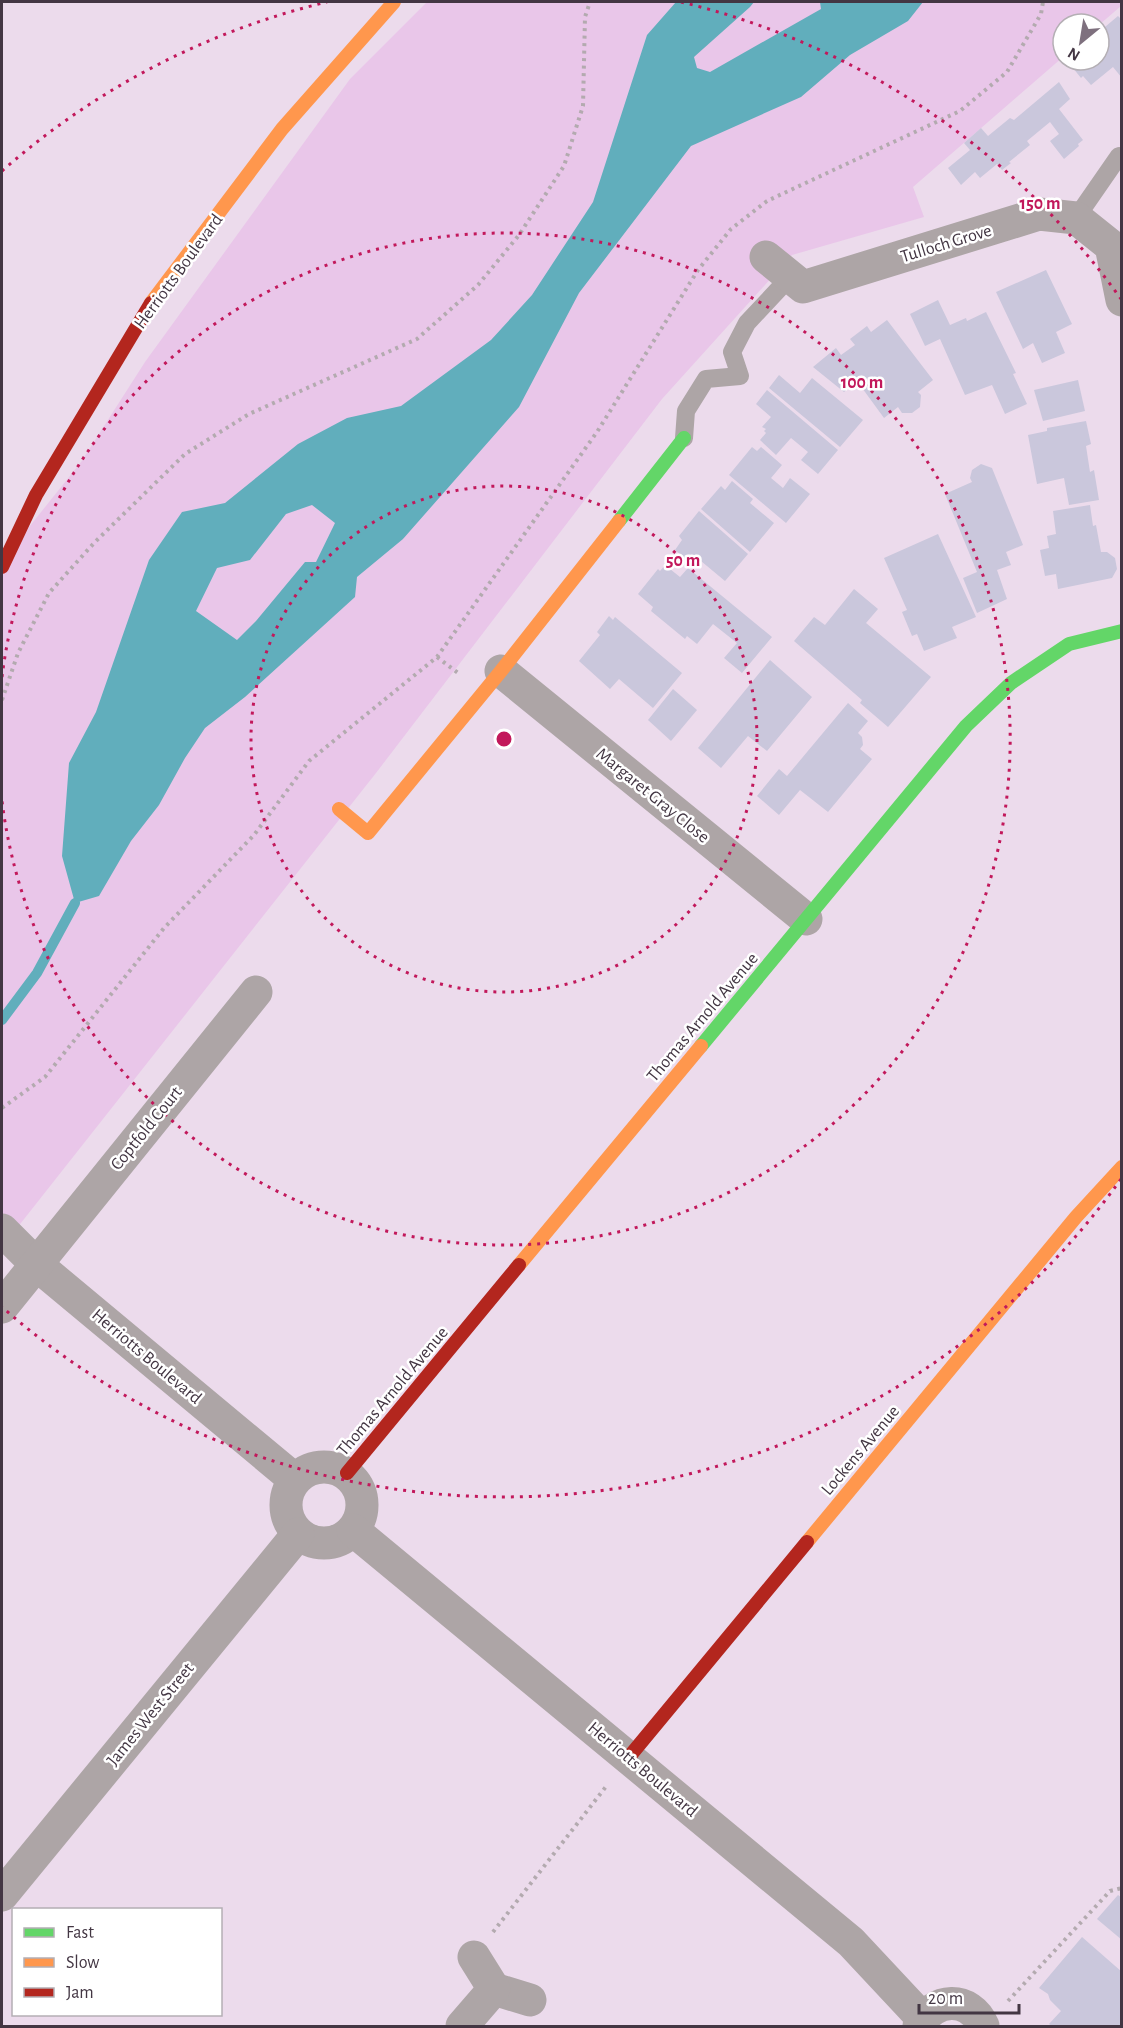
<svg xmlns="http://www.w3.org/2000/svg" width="1123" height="2028" viewBox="0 0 1123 2028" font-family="'Alegreya Sans',sans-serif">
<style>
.green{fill:#e9c6e9}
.water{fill:#61aebc;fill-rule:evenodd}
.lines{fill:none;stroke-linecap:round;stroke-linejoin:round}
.stream{stroke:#61aebc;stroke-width:10}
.building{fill:#cac7dc}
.path{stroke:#b3aaaf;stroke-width:4;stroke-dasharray:3 4.5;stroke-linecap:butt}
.lane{stroke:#ada5a6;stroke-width:18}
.street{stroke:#ada5a6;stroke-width:33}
.fast{stroke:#63d668;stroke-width:14}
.slow{stroke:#ff974d;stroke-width:14}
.jam{stroke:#b3261e;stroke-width:14}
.ring{fill:none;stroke:#c2185b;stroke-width:3;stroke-dasharray:3 6}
.labels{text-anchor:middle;stroke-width:5;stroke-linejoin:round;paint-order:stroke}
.street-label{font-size:18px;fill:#433643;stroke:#fff}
.centre{fill:#c2185b;stroke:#fff;stroke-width:3}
.ring-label{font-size:18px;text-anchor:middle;font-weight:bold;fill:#c2185b;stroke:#fff;stroke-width:5;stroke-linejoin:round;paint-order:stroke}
</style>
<rect width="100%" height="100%" fill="#ecdbec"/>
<!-- green -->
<path class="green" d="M427,2H1121V6L1099,25V24H1063V57L913,187L924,217L792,255L662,399L376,773L2,1247V561L81,462L145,362L350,79Z"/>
<!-- water -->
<path class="water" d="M676,2H754L750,7L694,57L697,68L710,72L821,9L820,2H923L908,21L850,55L801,97L691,146L579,293L519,407L403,539L357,577L355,597L245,697L205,728L185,758L159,805L131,841L99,896L75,903L62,856L69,763L96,712L149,560L182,512L225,503L298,444L347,418L401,406L491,340L532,295L593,202L647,35ZM312,505L335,523L316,562H305L256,621L237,640L196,611L217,568L250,560L286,514Z"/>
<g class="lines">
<!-- stream -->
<path class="stream" d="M2,1020L37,973L75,903"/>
</g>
<!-- building -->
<g class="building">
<path d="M1118,16L1122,20V78L1113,67L1091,85L1083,76L1081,78L1069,63L1073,60H1099V54L1105,49L1099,42V32Z"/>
<path d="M1059,82L1070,99L1059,109L1083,140L1078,144L1079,146L1064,159L1050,141L1059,134L1050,122L1027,141L1030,145L1009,162L1011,163L1002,170L997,164L980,178L975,172L961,185L948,168L970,150L964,143L981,128L988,136L1010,118L1014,120Z"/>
<path d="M1046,270L1072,324L1056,332L1065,353L1042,363L1033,343L1023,349L996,292Z"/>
<path d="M938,300L950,325L966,318L967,321L986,312L1016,373L1013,374L1027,404L1005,414L992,385L965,395L940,339L925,346L910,314Z"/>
<path d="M887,320L933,380L918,392L921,395L920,407L912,413H902L898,407L884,418L857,381L844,392L813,367L836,348L841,355L855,345L850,339L867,326L871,332Z"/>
<path d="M779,375L800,393L812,378L863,420L840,447L769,388Z"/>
<path d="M1078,380L1085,411L1043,421L1034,390Z"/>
<path d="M767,390L838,450L818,474L801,460L808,452L791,438L776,455L760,440L766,433L764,431L766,429L762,427L771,417L756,404Z"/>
<path d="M1086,421L1091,444L1086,446L1090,472L1094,470L1099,500L1069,505L1064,478L1037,484L1028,435L1047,431V428Z"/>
<path d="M752,447L757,451L761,447L782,465L771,478L783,488L790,478L810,494L786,523L729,475Z"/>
<path d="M981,464L992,468L1023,545L1006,552L1011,565L997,570L1007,599L977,613L963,578L977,572L945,494L972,482L970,478L972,470Z"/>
<path d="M732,481L753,499L750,503L774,523L750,552L701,509L721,486L725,490Z"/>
<path d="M1090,505L1093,526L1096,525L1101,552H1107L1115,558L1117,569L1112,578L1058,589L1056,574L1045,576L1040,550L1049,548L1047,536L1056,534L1053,511Z"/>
<path d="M699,511L748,554L725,581L701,561L696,567L675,550L682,540L679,536Z"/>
<path d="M938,534L976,617L952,627L957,638L924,651L917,634L912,636L902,612L907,610L884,558Z"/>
<path d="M665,565L680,577L688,568L772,637L742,673L724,658L737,643L713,624L697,644L687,636L685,639L651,611L653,607L638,594L658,569L660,571Z"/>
<path d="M854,589L878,609L866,623L931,677L888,727L860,703L862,700L794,641L814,617L825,625Z"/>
<path d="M609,616L613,620L615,617L682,673L653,708L619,679L610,689L579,661L600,635L597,632Z"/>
<path d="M770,660L812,697L767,751L748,736L721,768L698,748Z"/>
<path d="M673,689L697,710L671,741L648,720Z"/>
<path d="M848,703L868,721L858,733L862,737L863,745L860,749L872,759L828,812L800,790L779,815L757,796L779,769L787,776Z"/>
<path d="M1118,1895L1122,1898V1940L1097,1919Z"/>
<path d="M1082,1937L1122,1972V2026H1052L1049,2024L1061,2011L1050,2000L1048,1994L1039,1988Z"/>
</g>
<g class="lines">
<!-- path -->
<g class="path">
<path d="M437,657L458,673"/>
<path d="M2,700L18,653L49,593L94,543L185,454L249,414L417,339L478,285L519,235L564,166L583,106L585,17L590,2"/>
<path d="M2,1108L45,1077L164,928L254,835L309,761L437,657L597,432L698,270L731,229L767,201L960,111L1007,72L1041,14L1043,2"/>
<path d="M493,1932L608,1784"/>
<path d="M1008,2001L1110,1891L1122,1888"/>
</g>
<!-- lane -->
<g class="lane">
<path d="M1076,218L1119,156"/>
<path d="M684,438L686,411L706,379L740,376L732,352L747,323L790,277"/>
</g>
<!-- street -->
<g class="street">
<path d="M766,257L803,287L1039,214L1076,218L1111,246L1122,300"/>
<path d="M501,671L806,919"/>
<path d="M2,1230L37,1265L294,1479"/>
<path d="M2,1307L256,992"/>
<circle cx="324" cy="1505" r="38"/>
<path d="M353,1530L851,1942L923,2019"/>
<path d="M2,1895L298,1534"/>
<path d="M494,1989L530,2000"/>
<path d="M462,2026L494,1989L474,1957"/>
<path d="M919,2026C933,1997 970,1995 983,2026"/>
</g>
<!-- fast -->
<g class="fast">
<path d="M619,521L684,438"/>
<path d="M701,1046L966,726L1011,683L1069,644L1122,631"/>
</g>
<!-- slow -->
<g class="slow">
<path d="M151,303L282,129L394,2"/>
<path d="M339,809L368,833L501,671L619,521"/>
<path d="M519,1265L701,1046"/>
<path d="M807,1542L1076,1217L1122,1167"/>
</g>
<!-- jam -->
<g class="jam">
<path d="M2,567L36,495L151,303"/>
<path d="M347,1473L519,1265"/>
<path d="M629,1757L807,1542"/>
</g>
</g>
<!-- distance rings -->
<g class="ring">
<circle cx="504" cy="739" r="253"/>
<path d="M2 677A506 506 0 1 1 2 801"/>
<path d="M1121 1179A758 758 0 0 1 2 1307M2 171A758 758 0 0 1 327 2M681 2A758 758 0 0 1 1121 299"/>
</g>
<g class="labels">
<!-- street labels -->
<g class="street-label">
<text transform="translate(946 243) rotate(-17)" y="6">Tulloch Grove</text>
<text transform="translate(178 271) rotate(-54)" y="6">Herriotts Boulevard</text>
<text transform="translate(653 795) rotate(39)" y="6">Margaret Gray Close</text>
<text transform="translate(702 1017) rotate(-50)" y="6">Thomas Arnold Avenue</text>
<text transform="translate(146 1128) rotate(-51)" y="6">Coptfold Court</text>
<text transform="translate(147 1356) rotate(40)" y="6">Herriotts Boulevard</text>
<text transform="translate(392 1391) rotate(-50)" y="6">Thomas Arnold Avenue</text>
<text transform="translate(860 1450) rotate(-50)" y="6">Lockens Avenue</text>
<text transform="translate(150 1714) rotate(-51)" y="6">James West Street</text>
<text transform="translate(643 1769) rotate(40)" y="6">Herriotts Boulevard</text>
</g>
</g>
<circle cx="504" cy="739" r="9" class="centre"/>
<g class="ring-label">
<text x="1040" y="209">150 m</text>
<text x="862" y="388">100 m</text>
<text x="683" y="566">50 m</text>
</g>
<!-- border -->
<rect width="1123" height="2028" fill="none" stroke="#433643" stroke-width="6"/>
<!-- legend -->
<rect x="12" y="1908" width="210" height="108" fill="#ffffff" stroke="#b4afb4" stroke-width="1.5"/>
<rect x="24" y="1928" width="30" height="9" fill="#63d668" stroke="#b4afb4" stroke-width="1.5"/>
<text x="66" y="1938" font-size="18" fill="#433643">Fast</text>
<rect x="24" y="1958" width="30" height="9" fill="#ff974d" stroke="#b4afb4" stroke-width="1.5"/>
<text x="66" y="1968" font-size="18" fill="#433643">Slow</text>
<rect x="24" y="1988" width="30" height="9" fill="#b3261e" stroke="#b4afb4" stroke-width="1.5"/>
<text x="66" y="1998" font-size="18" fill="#433643">Jam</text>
<!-- north arrow -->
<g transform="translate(1081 42) rotate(210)"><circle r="28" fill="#ffffff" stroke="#b4afb4" stroke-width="1.5"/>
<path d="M0-4.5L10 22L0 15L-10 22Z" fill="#7e707e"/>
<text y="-9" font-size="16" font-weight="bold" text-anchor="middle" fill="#433643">N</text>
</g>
<!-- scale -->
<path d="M919 2004v9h100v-9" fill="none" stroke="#433643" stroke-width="3"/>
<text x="928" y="2004" font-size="18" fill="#433643" stroke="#ffffff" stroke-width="4.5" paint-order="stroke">20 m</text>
</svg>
